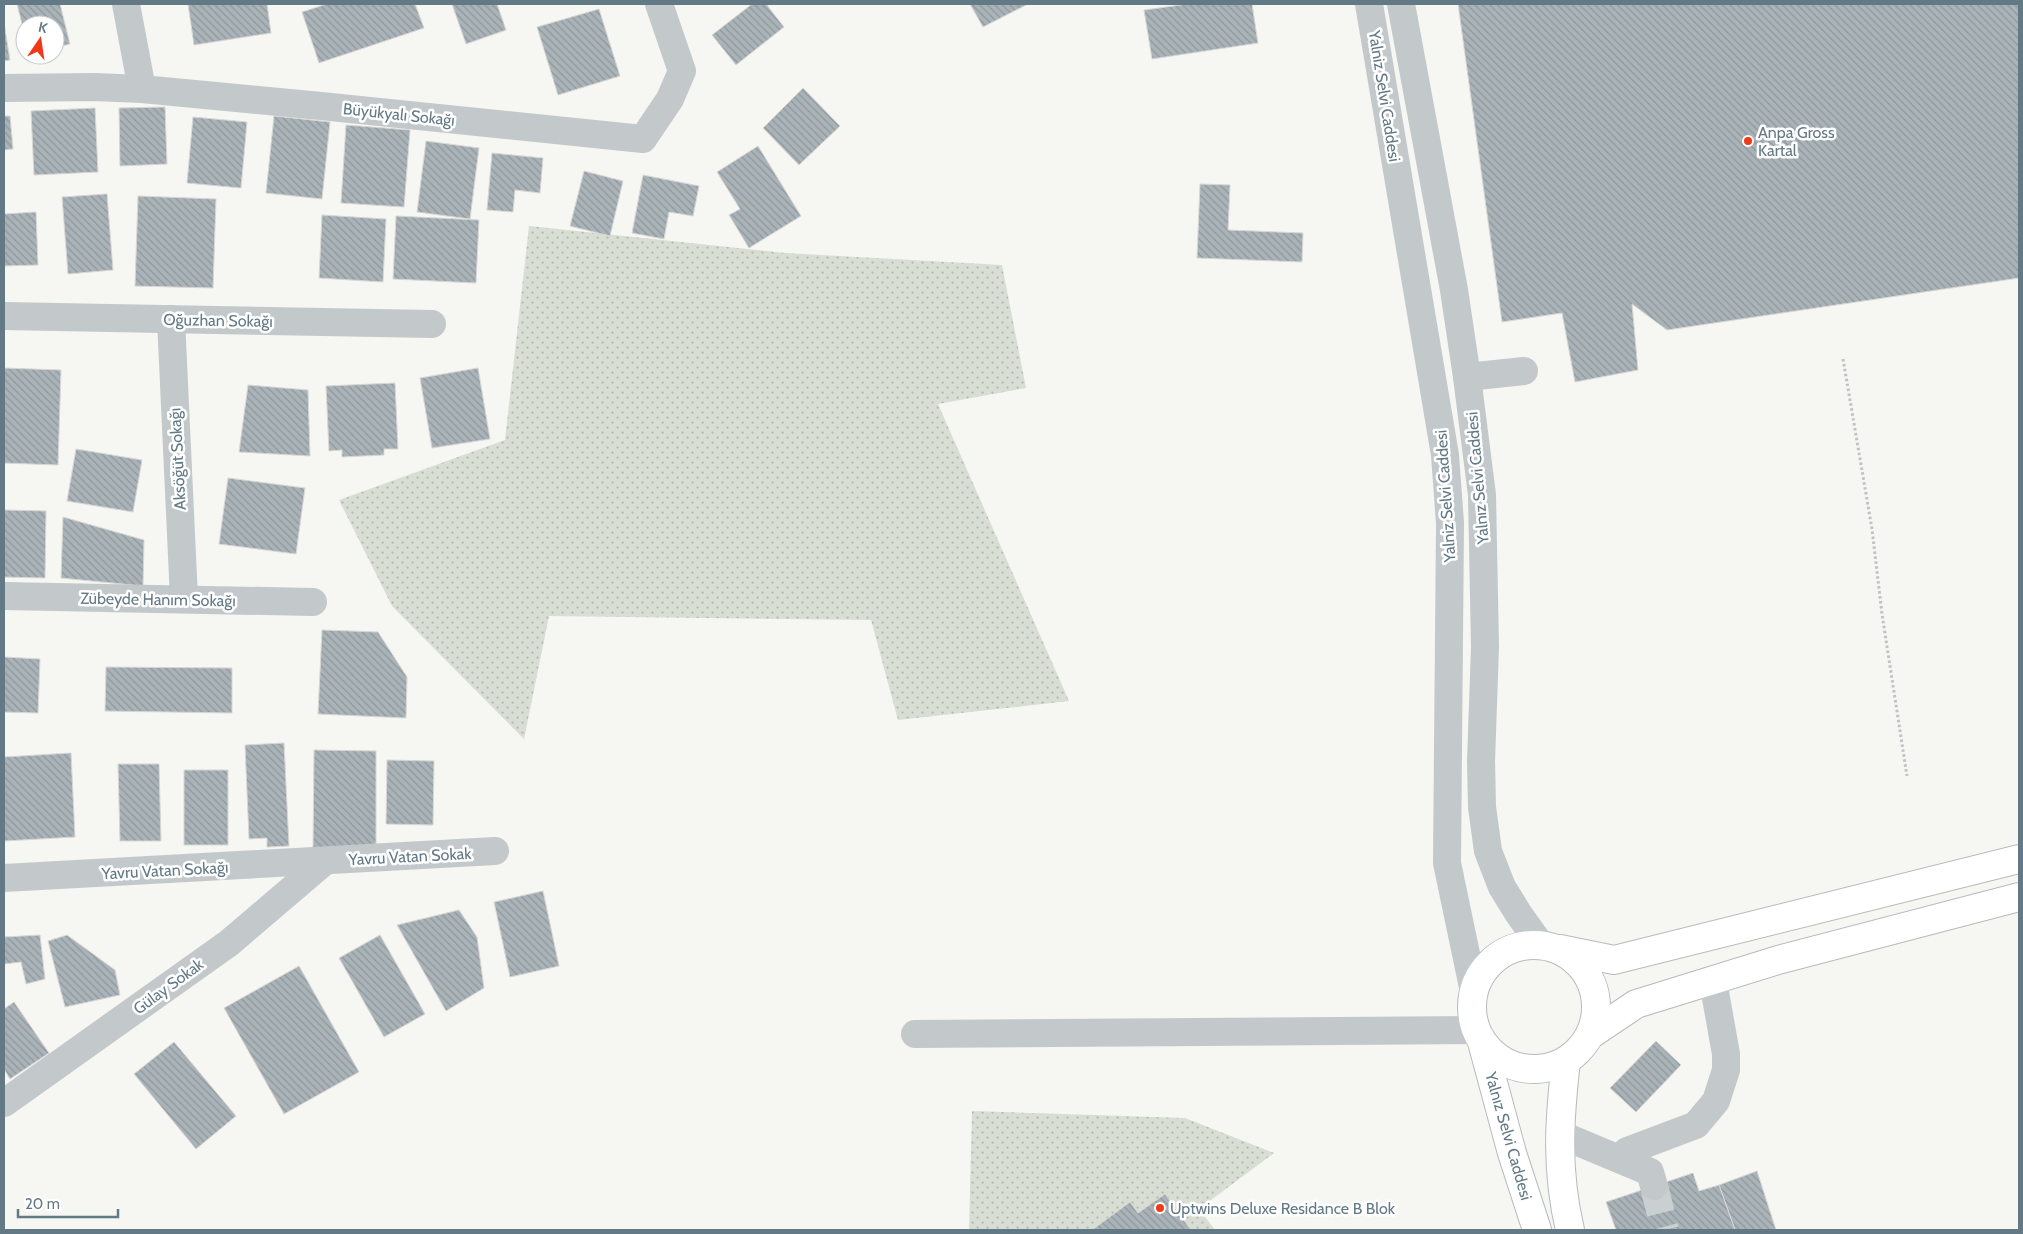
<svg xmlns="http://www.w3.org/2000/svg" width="2023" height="1234" viewBox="0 0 2023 1234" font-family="Cabin,sans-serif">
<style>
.grass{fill:url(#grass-dots)}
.building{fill:url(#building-back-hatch);stroke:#d8d7d5}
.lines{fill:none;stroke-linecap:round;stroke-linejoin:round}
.minor-tunnel{stroke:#cad0d2;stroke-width:28;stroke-dasharray:28 14;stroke-linecap:butt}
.major-casing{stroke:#b6bbbe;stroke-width:30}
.highway-casing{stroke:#b7bbbe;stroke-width:30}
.path{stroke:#bfc1c3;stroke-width:3;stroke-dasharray:2.5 2.5;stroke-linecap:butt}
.minor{stroke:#c3c8cb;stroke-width:28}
.major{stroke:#fff;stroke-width:28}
.highway{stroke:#fff;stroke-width:28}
.poi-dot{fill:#ef3919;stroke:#fff;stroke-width:2}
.labels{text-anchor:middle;stroke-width:5;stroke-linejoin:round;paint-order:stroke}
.street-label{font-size:16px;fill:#637986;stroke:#fff}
.poi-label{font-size:16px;fill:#637986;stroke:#fff;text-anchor:start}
</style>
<defs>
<pattern id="grass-dots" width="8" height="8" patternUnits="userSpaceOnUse" patternTransform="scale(1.25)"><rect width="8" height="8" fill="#d8ded3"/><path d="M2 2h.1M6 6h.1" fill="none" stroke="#b3b9b1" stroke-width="1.8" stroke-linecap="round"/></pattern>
<pattern id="building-back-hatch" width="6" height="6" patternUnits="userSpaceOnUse" patternTransform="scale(1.25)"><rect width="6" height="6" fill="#aab4b8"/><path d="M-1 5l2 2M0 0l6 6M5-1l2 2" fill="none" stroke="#8e979b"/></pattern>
</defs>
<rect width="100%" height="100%" fill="#f6f6f2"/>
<!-- grass -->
<g class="grass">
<path d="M529,226L785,253L1002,265L1026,388L938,404L1069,701L898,720L871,620L549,616L524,739L392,606L339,500L505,440Z"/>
<path d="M972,1111L1185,1118L1274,1153L1199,1209L1215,1230H969Z"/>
</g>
<!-- building -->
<g class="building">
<path d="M17,4H60L70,44L55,48V25H25V36Z"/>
<path d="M188,4H267L271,33L194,45Z"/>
<path d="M327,4H415L424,28L319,63L302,12Z"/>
<path d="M452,4H497L506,30L466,44Z"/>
<path d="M752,4H766L784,27L736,65L712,35Z"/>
<path d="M970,4H1028L983,27Z"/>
<path d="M1188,4H1252L1258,43L1152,59L1144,10Z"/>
<path d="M1458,4H2019V278L1667,330L1632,304L1638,370L1575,382L1562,313L1502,322Z"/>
<path d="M599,9L620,76L558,95L537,27Z"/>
<path d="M4,23L10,60L4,61Z"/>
<path d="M803,88L840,126L799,165L763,128Z"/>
<path d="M165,107L167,164L120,166L119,108Z"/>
<path d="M95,108L98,172L34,175L31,111Z"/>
<path d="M4,116H10L13,149L4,150Z"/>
<path d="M274,116L330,122L322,199L266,193Z"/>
<path d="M193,117L247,122L241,188L187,183Z"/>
<path d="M346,125L410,130L404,207L341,203Z"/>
<path d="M426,141L479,148L470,219L417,212Z"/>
<path d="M758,146L801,216L749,248L729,215L740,209L717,172Z"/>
<path d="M492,153L543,158L540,193L515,190L513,212L487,210Z"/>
<path d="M584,171L623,181L610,236L570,226Z"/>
<path d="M643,175L699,186L693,216L669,212L664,239L632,233Z"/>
<path d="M1200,184L1230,185L1228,230L1303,233L1302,262L1197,258Z"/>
<path d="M107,194L113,270L68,274L62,197Z"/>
<path d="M138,196L216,199L213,288L135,286Z"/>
<path d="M36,212L38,265L4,266V214Z"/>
<path d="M322,215L386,219L383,282L319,278Z"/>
<path d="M396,216L479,220L476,283L393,279Z"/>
<path d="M4,368L61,370L58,465L4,463Z"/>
<path d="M478,368L490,439L432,448L420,378Z"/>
<path d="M395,383L398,449H384V455L342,457V450L329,451L326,386Z"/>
<path d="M248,385L308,390L310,456L239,452Z"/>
<path d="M76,449L142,460L133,512L67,501Z"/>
<path d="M228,478L305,488L296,554L219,544Z"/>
<path d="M4,510L46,511L45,578L4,577Z"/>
<path d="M63,517L144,540L143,586L61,578Z"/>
<path d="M322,630L378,632L407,677L406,718L318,714Z"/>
<path d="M4,657L40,659L38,713L4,712Z"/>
<path d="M106,667L232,668V713L105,711Z"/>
<path d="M284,743L289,846L267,847V838L249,839L245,745Z"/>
<path d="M314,750L376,751V848H313Z"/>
<path d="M71,753L75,837L4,841V757Z"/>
<path d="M387,760L434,761L433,825L386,824Z"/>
<path d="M118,764H159L161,841H120Z"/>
<rect x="184" y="770" width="44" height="75"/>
<path d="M543,891L559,966L510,977L494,902Z"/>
<path d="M459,910L477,937L484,988L446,1011L397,925Z"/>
<path d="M40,935L45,979L26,984L21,962L4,964V937Z"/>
<path d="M67,935L115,970L120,995L65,1007L48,941Z"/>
<path d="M380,935L425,1014L384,1037L339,958Z"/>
<path d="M299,966L359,1072L284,1114L224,1008Z"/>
<path d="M14,1002L49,1053L10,1079L4,1069V1009Z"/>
<path d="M1656,1041L1681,1065L1636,1112L1610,1088Z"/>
<path d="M174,1042L236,1116L196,1149L134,1074Z"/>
<path d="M1757,1171L1776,1230H1735L1719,1185Z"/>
<path d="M1693,1173L1699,1191L1719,1185L1735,1230H1616L1606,1202Z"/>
<path d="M1165,1194L1191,1230H1092L1130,1202L1138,1213Z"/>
</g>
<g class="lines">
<!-- minor-tunnel -->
<path class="minor-tunnel" d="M1654,1186L1665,1230"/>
<defs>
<g id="major">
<circle cx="1534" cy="1007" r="62"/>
<path d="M1482,1042L1512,1153L1537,1230"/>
<path d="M1566,1061C1559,1122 1556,1170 1570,1230"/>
</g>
<g id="highway">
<path d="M1560,949L1614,960L2019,859"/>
<path d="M1590,1035L1636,1004L1778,960L2019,897"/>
</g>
</defs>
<!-- major casing -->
<use href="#major" class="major-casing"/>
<!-- highway casing -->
<use href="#highway" class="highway-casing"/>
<!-- path -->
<path class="path" d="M1843,359L1872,529L1882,614L1907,776"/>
<!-- minor -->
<g class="minor">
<path d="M126,4L142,89"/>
<path d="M1369,4L1445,455L1450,523L1447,863L1474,992"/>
<path d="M1401,4L1454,290L1467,377L1482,495L1485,647L1481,761L1482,807L1488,851L1502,887L1518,913L1540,944"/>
<path d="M4,88L94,87L142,89L321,106L643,139L670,99L682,71L659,4"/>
<path d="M4,316L432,324"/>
<path d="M171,319L184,599"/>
<path d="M1467,377L1524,371"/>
<path d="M4,596L313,602"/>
<path d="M4,878L495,851"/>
<path d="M915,1034L1476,1030"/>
<path d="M4,1103L229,943L325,861"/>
<path d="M1559,1134L1650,1172L1654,1186"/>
<path d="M1620,1159L1627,1151L1696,1125L1716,1101L1726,1070V1054L1713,981"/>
</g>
<!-- major -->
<use href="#major" class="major"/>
<!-- highway -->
<use href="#highway" class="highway"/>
</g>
<!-- markers -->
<g class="poi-dot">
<circle cx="1748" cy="141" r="5"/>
<circle cx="1160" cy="1208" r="5"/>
</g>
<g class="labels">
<!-- street labels -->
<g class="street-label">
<text transform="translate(1385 96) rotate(81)" y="6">Yalniz Selvi Caddesi</text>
<text transform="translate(399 114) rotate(6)" y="6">Büyükyalı Sokağı</text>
<text transform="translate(218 320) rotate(1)" y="6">Oğuzhan Sokağı</text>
<text transform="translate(177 459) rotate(-93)" y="6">Aksöğüt Sokağı</text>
<text transform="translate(1477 478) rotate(-95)" y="6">Yalnız Selvi Caddesi</text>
<text transform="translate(1445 496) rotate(-94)" y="6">Yalniz Selvi Caddesi</text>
<text transform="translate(158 599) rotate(1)" y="6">Zübeyde Hanım Sokağı</text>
<text transform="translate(410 856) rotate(-3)" y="6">Yavru Vatan Sokak</text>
<text transform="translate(165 870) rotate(-3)" y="6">Yavru Vatan Sokağı</text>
<text transform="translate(168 986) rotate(-36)" y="6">Gülay Sokak</text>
<text transform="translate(1509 1136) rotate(74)" y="6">Yalnız Selvi Caddesi</text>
</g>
<!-- poi labels -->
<g class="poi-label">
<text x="1758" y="138">Anpa Gross<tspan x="1758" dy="18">Kartal</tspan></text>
<text x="1170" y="1214">Uptwins Deluxe Residance B Blok</text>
</g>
</g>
<!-- border -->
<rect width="2023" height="1234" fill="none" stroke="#637986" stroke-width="10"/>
<!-- north arrow -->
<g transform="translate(40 40) rotate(13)"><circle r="24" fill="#ffffff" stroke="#c1c9cf"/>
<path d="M0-4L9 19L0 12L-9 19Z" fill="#ef3919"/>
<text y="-8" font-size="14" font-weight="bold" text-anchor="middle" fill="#637986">K</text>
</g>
<!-- scale -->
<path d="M18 1209v8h100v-8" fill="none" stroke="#637986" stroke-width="2.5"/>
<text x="25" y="1209" font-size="15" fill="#637986" stroke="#ffffff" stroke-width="4" paint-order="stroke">20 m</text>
</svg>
